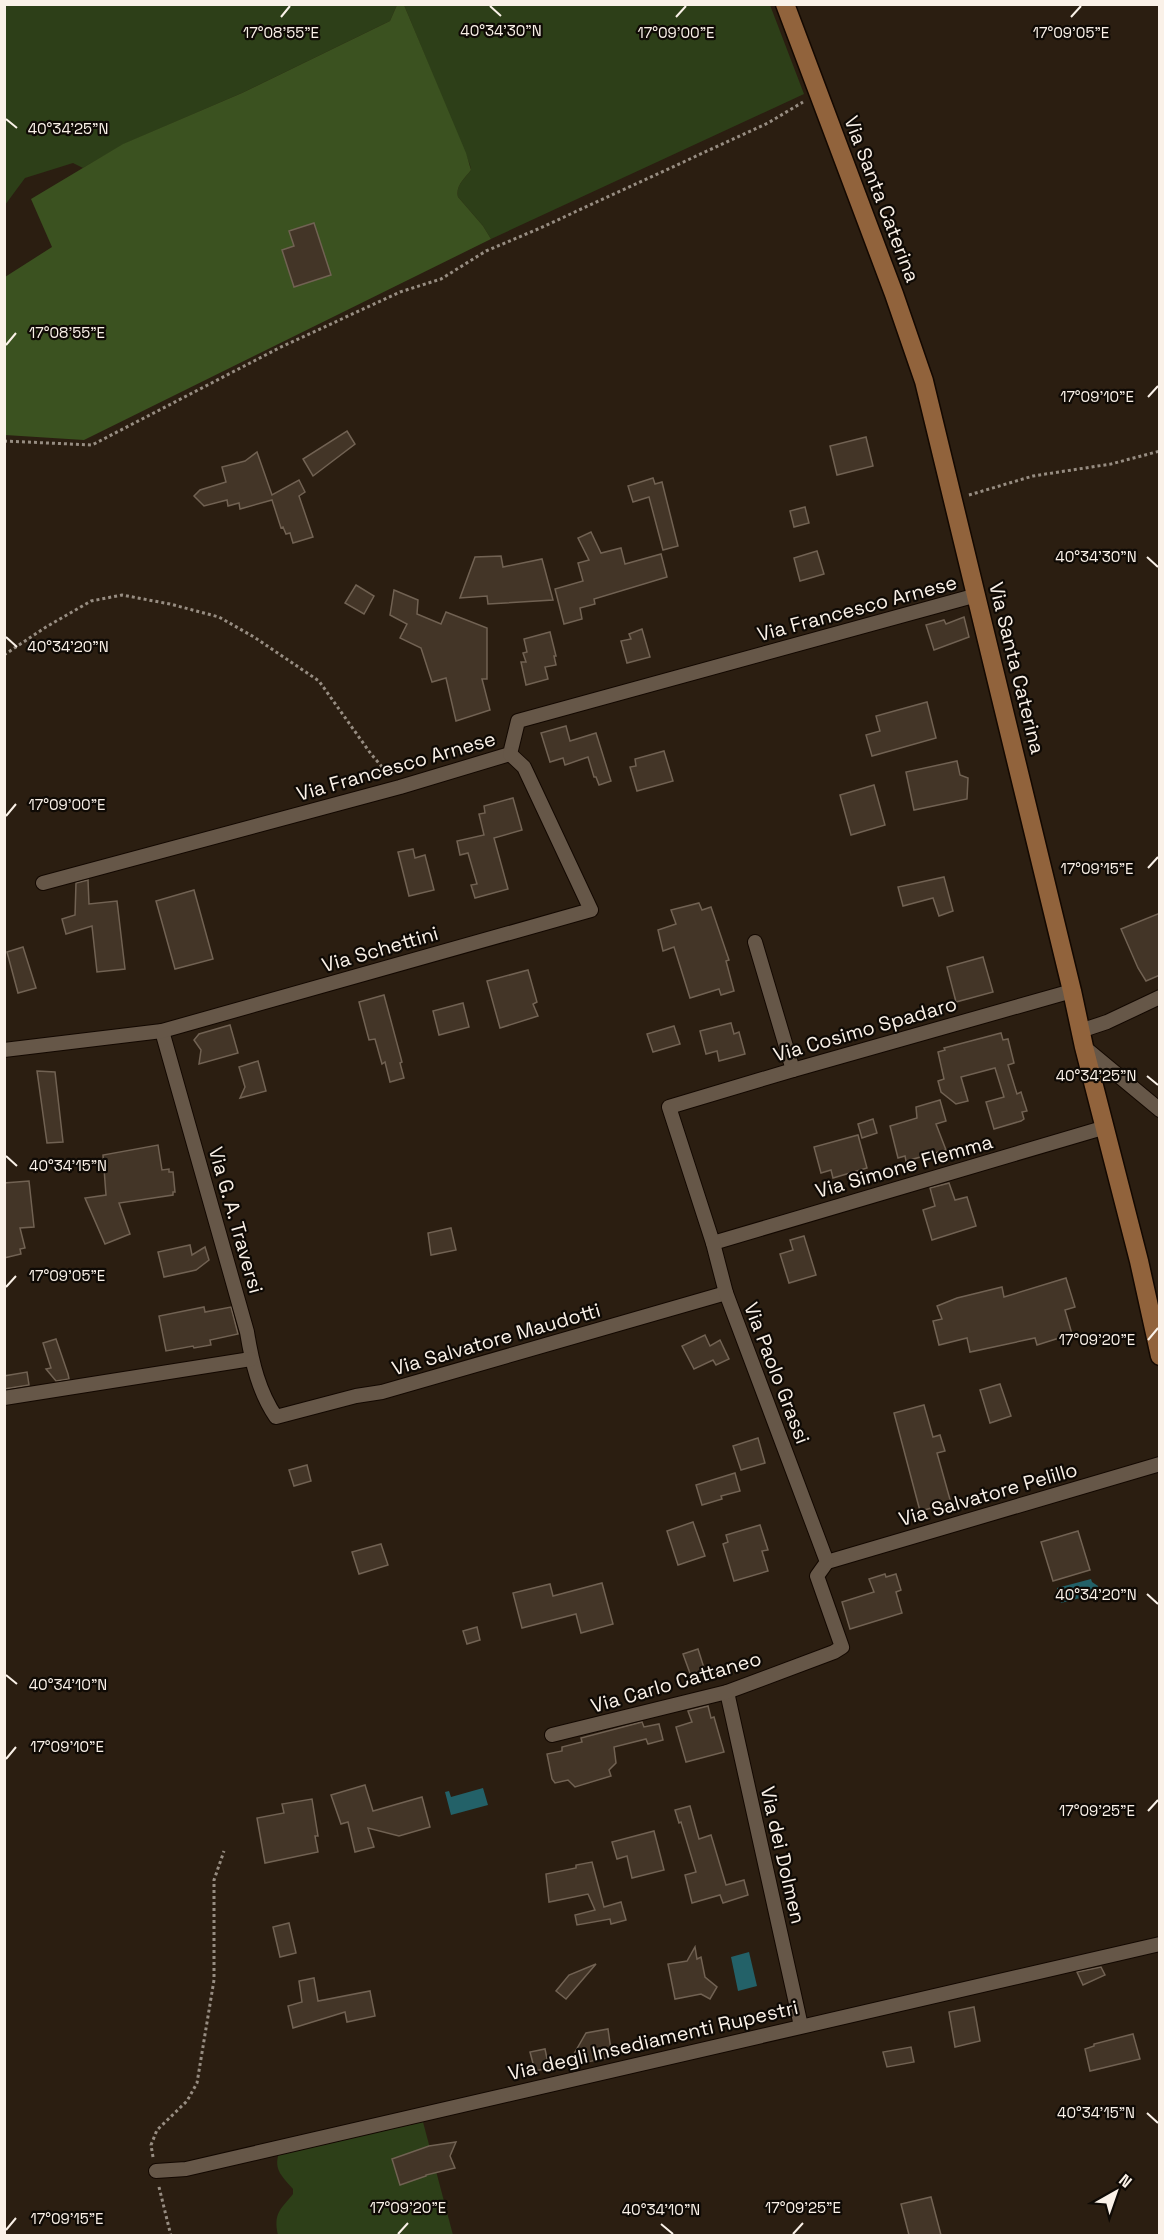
<svg xmlns="http://www.w3.org/2000/svg" width="1164" height="2240" viewBox="0 0 1164 2240" font-family="'Space Grotesk',sans-serif">
<style>
.green{fill:#2d3f18}
.forest{fill:#3b5220}
.water{fill:#236168}
.building{fill:#433527;stroke:#716253;stroke-width:1.5}
.lines{fill:none;stroke-linecap:round;stroke-linejoin:round}
.street-casing{stroke:#130801;stroke-width:16}
.secondary-casing{stroke:#130801;stroke-width:21}
.path{stroke:#978d82;stroke-width:3;stroke-dasharray:3 3;stroke-linecap:butt}
.street{stroke:#665748;stroke-width:14}
.secondary{stroke:#91633c;stroke-width:18}
.ticks{fill:none;stroke:#faf1e8;stroke-width:2}
.labels{text-anchor:middle;stroke-width:4.5;stroke-linejoin:round;paint-order:stroke}
.street-label{font-size:20px;fill:#faf1e8;stroke:#0f0a05}
.ticks-label{font-size:15px;text-anchor:middle;fill:#faf1e8;stroke:#0f0a05;stroke-width:4.5;stroke-linejoin:round;paint-order:stroke}
</style>
<rect width="100%" height="100%" fill="#2b1e11"/>
<!-- green -->
<g class="green">
<path d="M5,5H397L390,21L242,93L124,144L83,168L73,163L25,178L5,205Z"/>
<path d="M404,5H770L804,94L491,239L483,226L458,197C455,186 465,178 471,170L470,165Z"/>
<path d="M423,2122L453,2235H278C273,2213 281,2209 293,2194V2189C283,2177 273,2170 279,2153Z"/>
</g>
<!-- forest -->
<path class="forest" d="M397,5H404L466,153L471,170C465,178 455,186 458,197L483,226L491,239L84,440L5,435V277L52,247L31,199L123,144L242,93L390,21Z"/>
<!-- water -->
<g class="water">
<path d="M1091,1579L1092,1582L1098,1586L1095,1594L1061,1603L1057,1588Z"/>
<path d="M483,1788L488,1805L451,1815L445,1792L449,1791L451,1797Z"/>
<path d="M749,1952L757,1986L738,1991L731,1957Z"/>
</g>
<!-- building -->
<g class="building">
<path d="M314,223L331,275L294,287L282,250L294,246L289,231Z"/>
<path d="M347,431L355,444L313,476L303,459Z"/>
<path d="M866,437L873,466L837,475L830,446Z"/>
<path d="M257,452L272,495L299,480L305,492L299,496L313,537L293,543L290,533L286,534L283,527L281,528L272,500L240,509L239,503L228,506L227,500L204,506L194,496L200,490L226,482L222,467L245,461Z"/>
<path d="M653,478L655,484L662,482L678,546L663,550L649,497L633,502L628,486Z"/>
<path d="M805,507L809,523L794,527L790,511Z"/>
<path d="M591,532L601,553L621,548L625,564L661,554L667,577L594,599L595,604L580,608L582,619L564,624L555,589L583,581L578,563L589,560L578,538Z"/>
<path d="M817,551L824,574L800,581L794,558Z"/>
<path d="M501,556L503,567L542,559L553,600L488,604L487,596L460,598L475,557Z"/>
<path d="M356,585L374,596L364,614L345,603Z"/>
<path d="M394,590L418,600L417,614L441,624L446,612L487,628V679H482L490,710L456,721L446,678L432,682L421,648L400,638L407,624L390,615Z"/>
<path d="M964,617L969,637L934,650L926,625L944,620L946,624Z"/>
<path d="M642,629L650,657L627,663L621,641L631,639L629,634Z"/>
<path d="M550,632L556,656H554L556,665L545,667L548,679L526,685L521,662H526L523,653L527,652L524,639Z"/>
<path d="M927,702L936,738L872,756L866,735L880,731L876,716Z"/>
<path d="M566,726L570,741L596,733L611,781L599,785L596,777H594L588,757L565,765L563,758L550,762L541,733Z"/>
<path d="M664,751L673,781L637,791L630,767L636,766L635,759Z"/>
<path d="M957,761L960,775L968,778L967,799L914,810L906,772Z"/>
<path d="M874,785L885,825L851,835L840,795Z"/>
<path d="M513,798L522,830L494,838L508,889L475,898L471,885L477,884L468,853L460,855L457,841L484,835L479,814L485,813L484,806Z"/>
<path d="M413,849L415,858L425,855L434,890L409,896L398,852Z"/>
<path d="M944,877L953,911L939,916L933,898L903,906L898,887Z"/>
<path d="M88,880L89,904L117,901L125,969L97,972L92,926L66,934L62,919L75,915L76,883Z"/>
<path d="M194,890L213,959L175,969L156,901Z"/>
<path d="M699,903L702,910L711,907L729,960L726,961L734,991L721,995L719,989L690,998L674,947L663,951L658,930L676,924L671,910Z"/>
<path d="M1160,913V975L1146,981L1138,968L1121,929Z"/>
<path d="M23,947L36,988L18,993L7,952Z"/>
<path d="M983,957L993,992L956,1002L947,967Z"/>
<path d="M528,970L537,1002L533,1004L538,1016L500,1028L487,981Z"/>
<path d="M384,995L402,1062L400,1063L404,1078L390,1082L385,1062L382,1064L375,1039L369,1040L359,1002Z"/>
<path d="M463,1003L469,1027L439,1035L433,1011Z"/>
<path d="M731,1023L734,1034L739,1032L745,1054L719,1061L717,1051L706,1054L700,1031Z"/>
<path d="M230,1025L238,1053L199,1064L201,1050L194,1040L199,1034Z"/>
<path d="M674,1026L680,1044L653,1052L647,1034Z"/>
<path d="M1001,1033L1003,1040L1008,1039L1014,1063L1008,1065L1017,1094L1021,1092L1027,1111L1022,1112L1024,1119L1021,1121L994,1129L986,1102L1004,1097L995,1068L961,1077L968,1101L956,1104L941,1092L938,1081L944,1079L938,1052L945,1050L944,1048Z"/>
<path d="M258,1061L266,1091L240,1098L245,1087L239,1067Z"/>
<path d="M37,1071L55,1072L63,1142L47,1143Z"/>
<path d="M940,1100L946,1121L936,1124L946,1150L906,1161L905,1156L898,1158L890,1126L917,1118L916,1107Z"/>
<path d="M873,1119L877,1133L862,1138L858,1124Z"/>
<path d="M858,1135L867,1168L833,1178L831,1170L821,1173L814,1147Z"/>
<path d="M158,1145L162,1170L169,1169V1172H173L175,1192H173V1195L119,1203L130,1234L105,1244L85,1198L106,1195L103,1155Z"/>
<path d="M29,1181L34,1227L20,1228L25,1248L20,1249L21,1254L4,1258V1183Z"/>
<path d="M949,1183L955,1200L967,1197L976,1226L932,1240L923,1210L935,1206L930,1188Z"/>
<path d="M451,1228L456,1250L431,1255L428,1233Z"/>
<path d="M804,1236L816,1275L789,1283L780,1254L793,1250L790,1240Z"/>
<path d="M190,1245L192,1255L205,1247L209,1260L196,1270L164,1277L158,1252Z"/>
<path d="M1066,1278L1075,1307L1065,1310L1072,1334L1037,1345L1035,1338L970,1352L967,1338L939,1345L933,1321L942,1319L937,1306L957,1298L1002,1287L1004,1297Z"/>
<path d="M204,1307L205,1312L231,1307L238,1334L210,1340L211,1345L194,1348L193,1346L166,1351L159,1316Z"/>
<path d="M705,1335L710,1346L720,1340L729,1359L716,1365L713,1360L694,1369L682,1346Z"/>
<path d="M56,1339L68,1374L69,1379L56,1381L46,1369L51,1368L43,1343Z"/>
<path d="M27,1372L29,1385L4,1389V1376Z"/>
<path d="M1000,1384L1011,1416L990,1423L980,1390Z"/>
<path d="M924,1405L933,1437L940,1435L945,1451L937,1453L951,1503L920,1511L894,1413Z"/>
<path d="M758,1438L765,1463L741,1470L733,1446Z"/>
<path d="M307,1465L311,1481L294,1486L289,1470Z"/>
<path d="M735,1473L740,1491L721,1496L722,1499L702,1505L696,1485Z"/>
<path d="M693,1522L705,1556L678,1565L667,1531Z"/>
<path d="M760,1525L768,1550L762,1551L768,1571L734,1581L723,1544L728,1542L726,1535Z"/>
<path d="M1078,1531L1090,1570L1053,1581L1041,1542Z"/>
<path d="M381,1544L388,1565L359,1574L352,1552Z"/>
<path d="M885,1574L886,1577L896,1574L901,1590L896,1592L902,1613L850,1629L842,1602L874,1592L869,1579Z"/>
<path d="M602,1583L613,1624L581,1633L576,1614L522,1628L513,1593L550,1584L553,1596Z"/>
<path d="M477,1627L480,1640L467,1644L463,1631Z"/>
<path d="M698,1649L705,1671L691,1676L683,1654Z"/>
<path d="M708,1706L711,1718L714,1717L724,1752L686,1762L676,1727L692,1722L688,1711Z"/>
<path d="M642,1722L644,1727L659,1724L663,1740L648,1744L646,1739L614,1747L616,1763L609,1770L611,1776L575,1787L568,1780L555,1783L552,1779L547,1754L562,1751V1747L582,1742L581,1738Z"/>
<path d="M365,1785L373,1811L422,1797L430,1827L399,1836L368,1828L374,1847L355,1852L348,1822L341,1824L331,1795Z"/>
<path d="M312,1799L318,1836H315L318,1852L265,1863L257,1818L284,1813L282,1804Z"/>
<path d="M690,1806L699,1839L711,1835L726,1885L744,1880L748,1895L723,1903L720,1895L692,1903L685,1875L696,1872L681,1822L679,1823L675,1810Z"/>
<path d="M654,1831L664,1870L632,1878L627,1856L617,1859L612,1842Z"/>
<path d="M592,1862L604,1907L621,1902L626,1920L611,1924L610,1919L577,1925L575,1915L595,1910L588,1894L549,1902L546,1874L576,1868V1865Z"/>
<path d="M289,1923L296,1953L280,1957L273,1927Z"/>
<path d="M695,1947L697,1959L701,1957L705,1977L717,1987L710,1999L701,1994L675,1999L668,1964L687,1961Z"/>
<path d="M596,1964L566,1999L556,1991L569,1975Z"/>
<path d="M1101,1967L1105,1975L1083,1985L1077,1972Z"/>
<path d="M314,1978L318,2001L370,1991L375,2016L347,2022L345,2012L293,2028L288,2006L302,2002L299,1981Z"/>
<path d="M974,2007L980,2041L955,2047L949,2012Z"/>
<path d="M608,2029L612,2057L567,2066L586,2033Z"/>
<path d="M1133,2034L1140,2059L1090,2071L1085,2049L1094,2046V2044Z"/>
<path d="M911,2047L914,2062L887,2067L883,2052Z"/>
<path d="M545,2049L549,2068L535,2071L530,2052Z"/>
<path d="M456,2142L450,2156L455,2168L426,2175V2176L400,2185L392,2159L429,2146Z"/>
<path d="M931,2197L941,2235H909L901,2204Z"/>
</g>
<g class="lines">
<defs>
<g id="street">
<path d="M43,883L400,787L510,754L518,721L977,595"/>
<path d="M755,942L793,1070"/>
<path d="M162,1031L247,1332C252,1363 259,1392 276,1417L356,1396L382,1392L726,1293"/>
<path d="M1080,1031L1107,1022L1160,997"/>
<path d="M1084,1047L1160,1110"/>
<path d="M4,1050L162,1031L591,910L524,767L510,754"/>
<path d="M713,1243L1106,1127"/>
<path d="M4,1398L251,1359"/>
<path d="M827,1562L1160,1464"/>
<path d="M727,1692L801,2026"/>
<path d="M552,1735L727,1692L834,1652L842,1647L817,1576L827,1562L726,1293L713,1243L669,1107L793,1070L1072,991"/>
<path d="M156,2171L186,2169L1160,1944"/>
</g>
<path id="secondary" d="M785,4L894,294L924,381L1072,991L1084,1047L1139,1261L1160,1356"/>
</defs>
<!-- street casing -->
<use href="#street" class="street-casing"/>
<!-- secondary casing -->
<use href="#secondary" class="secondary-casing"/>
<!-- path -->
<g class="path">
<path d="M4,441L92,445L279,348L400,292L441,279L486,251L538,229L768,123L803,102"/>
<path d="M969,495L1033,476L1111,464L1160,451"/>
<path d="M4,655L46,627L91,601L122,595L170,604L219,617L254,637L319,681L371,754L389,775"/>
<path d="M153,2157L151,2145L157,2130L187,2101L197,2083L214,1980V1880L224,1851"/>
<path d="M159,2187L171,2236"/>
</g>
<!-- street -->
<use href="#street" class="street"/>
<!-- secondary -->
<use href="#secondary" class="secondary"/>
</g>
<!-- ticks -->
<path class="ticks" d="M490,6L501,16M281,17L290,6M676,17L686,6M1071,17L1081,6M6,119L17,128M6,345L16,333M1148,397L1158,386M1147,557L1158,567M6,637L17,647M6,816L16,804M1148,868L1158,857M1147,1076L1158,1085M6,1156L17,1166M6,1287L16,1276M1148,1340L1158,1328M1147,1594L1158,1604M6,1675L17,1684M6,1759L16,1747M1148,1811L1158,1800M1147,2113L1158,2123M661,2224L673,2234M6,2230L16,2218M398,2234L408,2223M793,2234L803,2223"/>
<g class="labels">
<!-- street labels -->
<g class="street-label">
<text transform="translate(882 199) rotate(69)" y="7">Via Santa Caterina</text>
<text transform="translate(857 608) rotate(-15)" y="7">Via Francesco Arnese</text>
<text transform="translate(1017 668) rotate(76)" y="7">Via Santa Caterina</text>
<text transform="translate(396 766) rotate(-16)" y="7">Via Francesco Arnese</text>
<text transform="translate(380 949) rotate(-16)" y="7">Via Schettini</text>
<text transform="translate(865 1029) rotate(-16)" y="7">Via Cosimo Spadaro</text>
<text transform="translate(904 1166) rotate(-16)" y="7">Via Simone Flemma</text>
<text transform="translate(236 1220) rotate(74)" y="7">Via G. A. Traversi</text>
<text transform="translate(496 1339) rotate(-16)" y="7">Via Salvatore Maudotti</text>
<text transform="translate(777 1373) rotate(69)" y="7">Via Paolo Grassi</text>
<text transform="translate(988 1494) rotate(-16)" y="7">Via Salvatore Pelillo</text>
<text transform="translate(676 1682) rotate(-16)" y="7">Via Carlo Cattaneo</text>
<text transform="translate(783 1855) rotate(77)" y="7">Via dei Dolmen</text>
<text transform="translate(653 2040) rotate(-13)" y="7">Via degli Insediamenti Rupestri</text>
</g>
</g>
<g class="ticks-label">
<text x="501" y="36">40°34'30"N</text>
<text x="281" y="38">17°08'55"E</text>
<text x="676" y="38">17°09'00"E</text>
<text x="1071" y="38">17°09'05"E</text>
<text x="68" y="134">40°34'25"N</text>
<text x="67" y="338">17°08'55"E</text>
<text x="1097" y="402">17°09'10"E</text>
<text x="1096" y="562">40°34'30"N</text>
<text x="68" y="652">40°34'20"N</text>
<text x="67" y="810">17°09'00"E</text>
<text x="1097" y="874">17°09'15"E</text>
<text x="1096" y="1081">40°34'25"N</text>
<text x="68" y="1171">40°34'15"N</text>
<text x="67" y="1281">17°09'05"E</text>
<text x="1097" y="1345">17°09'20"E</text>
<text x="1096" y="1600">40°34'20"N</text>
<text x="68" y="1690">40°34'10"N</text>
<text x="67" y="1752">17°09'10"E</text>
<text x="1097" y="1816">17°09'25"E</text>
<text x="1096" y="2118">40°34'15"N</text>
<text x="408" y="2213">17°09'20"E</text>
<text x="803" y="2213">17°09'25"E</text>
<text x="661" y="2215">40°34'10"N</text>
<text x="67" y="2224">17°09'15"E</text>
</g>
<!-- border -->
<rect width="1164" height="2240" fill="none" stroke="#faf1e8" stroke-width="12"/>
<!-- north arrow -->
<g transform="translate(1116 2192) rotate(40)" stroke="#0f0a05" stroke-width="4.5" paint-order="stroke">
<path d="M0-4.5L10 22L0 15L-10 22Z" fill="#faf1e8"/>
<text y="-9" font-size="16" font-weight="bold" text-anchor="middle" fill="#faf1e8">N</text>
</g>
</svg>
